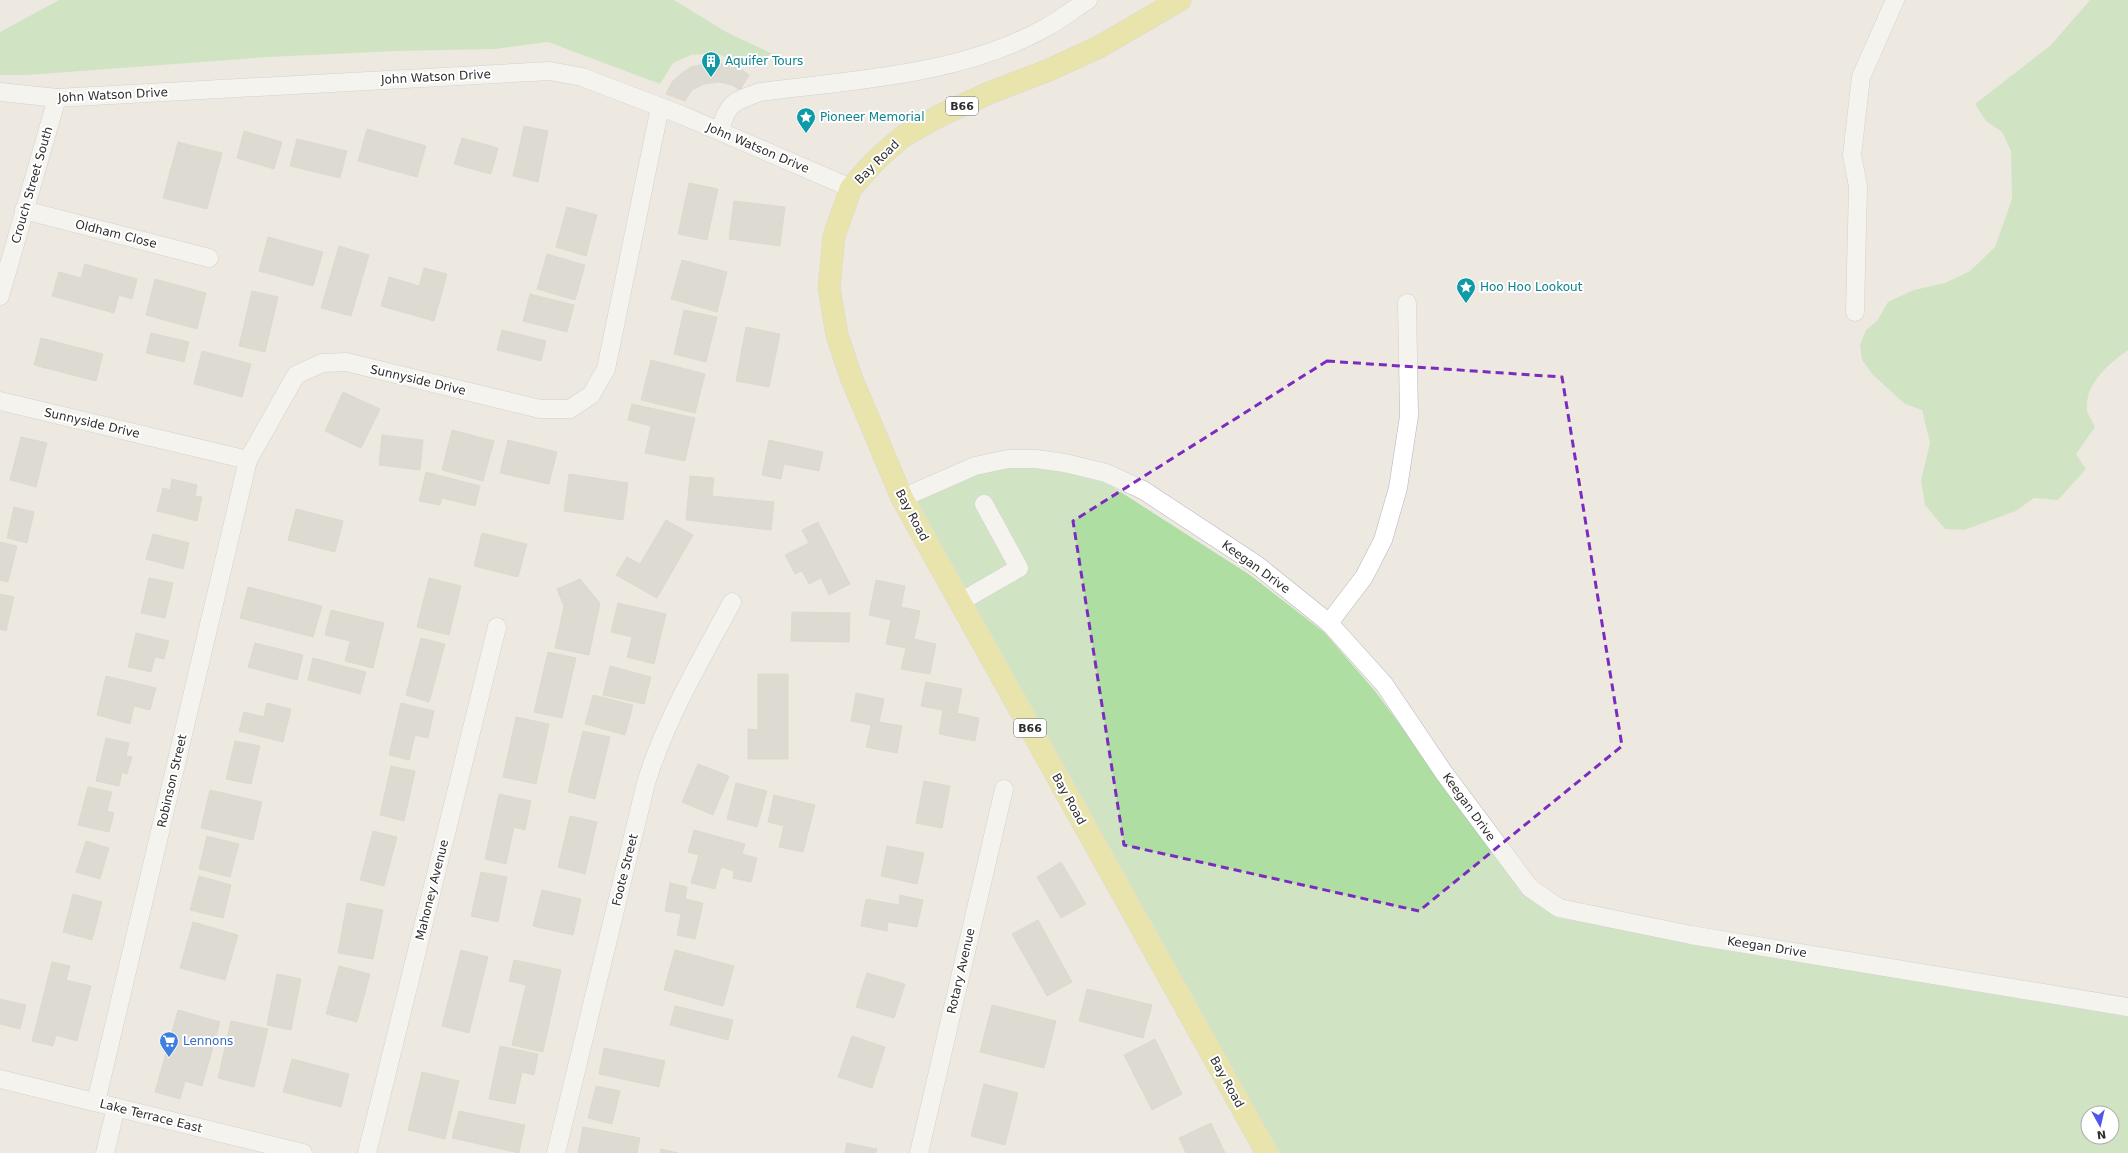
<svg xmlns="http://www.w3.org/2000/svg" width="2128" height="1153" viewBox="0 0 2128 1153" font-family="'DejaVu Sans',sans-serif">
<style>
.green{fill:#aedea2;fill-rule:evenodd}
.building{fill:#c9c7bf;stroke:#c8c5ba}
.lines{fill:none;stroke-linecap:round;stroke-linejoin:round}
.minor-casing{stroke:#b4b4bf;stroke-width:19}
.major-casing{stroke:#c8c8c8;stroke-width:23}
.minor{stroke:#fff;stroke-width:18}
.major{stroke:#e5db6d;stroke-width:22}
.marked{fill:none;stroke:#7b2cbf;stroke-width:3;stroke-dasharray:8 5;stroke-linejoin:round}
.labels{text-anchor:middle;stroke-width:4;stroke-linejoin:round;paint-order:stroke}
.shield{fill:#fff;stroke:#6c6c6c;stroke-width:1}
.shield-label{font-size:11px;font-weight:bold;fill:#2d2d2d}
.culture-label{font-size:12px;fill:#0d838f;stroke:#fff;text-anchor:start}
.street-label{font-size:12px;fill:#2d2d2d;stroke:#fff}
.shop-label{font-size:12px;fill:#366cbe;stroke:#fff;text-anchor:start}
</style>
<rect width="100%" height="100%" fill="#ede9e0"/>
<!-- green -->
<g class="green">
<path d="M59,0H674L728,33L773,54L754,68L715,53L691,55L673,63L660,84L548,42L495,49L397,51L268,57L27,75H0V32Z"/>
<path d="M2090,0H2128V350C2109,364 2085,383 2087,410C2088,415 2093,422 2095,427L2076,454L2086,469L2058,500L2034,498L2016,511L1964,530L1945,529L1925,505L1921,480L1930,443L1922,410L1905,404L1873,375L1862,360L1860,345L1866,330L1877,321L1888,302L1914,290L1945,283L1970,271L1995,247L2012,199L2011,151L2002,132L1986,121L1975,104L2051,45Z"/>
<path d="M1027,466L1064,471L1105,482L1250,575L1325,633L1375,691L1527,895L1559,918L2128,1015V1153H1280L917,501L976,473ZM2088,1113H2112V1137H2088Z"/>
</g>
<!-- building -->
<g class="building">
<path d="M712,62L738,67L749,75L740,90L732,85L719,82L704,84L692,90L685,101L666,94L672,82L682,73L691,67Z"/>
<path d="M524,126L548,131L538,182L513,176Z"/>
<path d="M367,129L426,146L417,177L358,161Z"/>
<path d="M244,131L282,142L274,169L237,158Z"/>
<path d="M462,138L498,148L491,174L454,164Z"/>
<path d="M297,139L347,151L340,178L290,166Z"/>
<path d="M178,142L222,153L207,209L163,198Z"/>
<path d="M689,183L718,189L707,240L678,234Z"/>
<path d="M734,201L785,207L780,246L729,239Z"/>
<path d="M567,207L597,215L586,256L556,247Z"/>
<path d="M268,237L323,252L313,286L259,271Z"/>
<path d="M339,246L369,255L351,316L321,308Z"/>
<path d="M547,254L585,265L575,300L537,289Z"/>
<path d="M682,260L727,272L717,312L671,299Z"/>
<path d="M85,264L137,279L132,299L119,295L114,313L52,296L59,272L81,278Z"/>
<path d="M424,268L447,274L434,321L381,306L389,277L419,286Z"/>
<path d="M155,279L206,293L197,329L146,315Z"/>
<path d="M252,291L278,297L265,352L239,346Z"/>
<path d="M530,294L574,305L567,332L523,321Z"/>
<path d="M684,310L717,317L706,362L674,354Z"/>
<path d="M746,327L780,334L769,387L736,381Z"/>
<path d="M502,330L546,341L541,361L497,350Z"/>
<path d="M151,333L189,342L184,362L146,353Z"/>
<path d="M41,338L103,354L96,381L34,365Z"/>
<path d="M202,351L251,364L242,397L194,384Z"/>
<path d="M651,360L705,374L695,413L641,400Z"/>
<path d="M343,392L380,409L361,448L325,431Z"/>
<path d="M632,404L695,418L685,461L645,453L651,426L628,420Z"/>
<path d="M452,430L494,441L483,481L442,470Z"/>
<path d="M382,435L423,440L420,470L379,465Z"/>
<path d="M21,437L47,443L36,487L10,480Z"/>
<path d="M508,440L557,452L549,484L500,473Z"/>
<path d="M769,440L823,452L819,471L784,464L781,479L762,475Z"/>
<path d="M426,472L480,486L475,506L442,498L440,505L419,501Z"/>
<path d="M569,474L628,483L623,520L564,511Z"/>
<path d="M690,476L714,478L712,496L774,502L771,530L686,520Z"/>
<path d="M172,479L197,485L195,496L202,497L197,521L157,511L163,488L170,490Z"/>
<path d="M14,507L34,512L27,543L7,538Z"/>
<path d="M296,509L343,521L335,552L288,540Z"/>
<path d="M666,520L693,535L657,598L616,575L627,557L640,564Z"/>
<path d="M818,522L850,584L829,595L821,578L809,584L802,571L795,574L785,555L809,543L802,530Z"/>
<path d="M482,533L527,544L518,577L474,566Z"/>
<path d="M153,534L189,543L183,569L146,559Z"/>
<path d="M0,542L17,546L8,582L0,580Z"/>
<path d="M149,578L173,583L165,618L141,613Z"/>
<path d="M429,578L461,586L449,635L417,627Z"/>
<path d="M580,579L600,603L589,655L555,648L564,606L557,589Z"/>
<path d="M876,580L905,586L901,607L920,611L914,639L936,644L930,674L901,669L906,648L886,644L891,620L869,615Z"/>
<path d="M248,587L322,606L313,637L240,618Z"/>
<path d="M0,594L14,597L6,631L0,629Z"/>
<path d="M618,603L666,614L654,664L627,657L632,637L611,632Z"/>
<path d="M331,610L384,623L373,668L345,661L350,641L325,635Z"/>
<path d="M792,612L850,613L849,642L791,641Z"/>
<path d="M136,633L169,641L164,659L155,657L151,672L128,667Z"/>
<path d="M421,638L445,644L429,702L406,695Z"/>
<path d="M255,643L303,655L297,680L248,667Z"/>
<path d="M548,652L576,658L562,718L534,712Z"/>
<path d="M313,658L366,672L360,694L308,680Z"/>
<path d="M610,666L651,677L644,704L603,695Z"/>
<path d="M758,674H788V759H748V729L758,730Z"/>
<path d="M106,676L156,688L150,710L134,706L130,724L97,715Z"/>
<path d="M926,682L962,689L957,713L921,706Z"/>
<path d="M856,693L884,699L879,722L902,726L897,753L866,747L871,725L851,721Z"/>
<path d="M593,695L633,705L625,735L585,724Z"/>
<path d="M267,703L291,709L283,742L239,731L244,712L264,717Z"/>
<path d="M401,703L434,711L428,738L415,735L409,760L389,755Z"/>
<path d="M943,710L979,718L975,741L939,734Z"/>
<path d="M516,717L549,724L536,784L503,777Z"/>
<path d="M583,731L610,737L595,799L568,792Z"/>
<path d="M106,738L129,743L126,756L132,757L127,774L122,772L119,786L96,781Z"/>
<path d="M235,741L260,746L251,784L226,779Z"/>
<path d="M698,764L729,776L713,815L682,802Z"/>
<path d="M391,766L415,771L404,821L380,815Z"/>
<path d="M924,781L950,786L942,828L916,823Z"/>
<path d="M736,783L767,791L757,827L727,819Z"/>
<path d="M88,787L112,792L107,811L114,813L109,832L78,825Z"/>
<path d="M210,790L262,802L253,840L201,828Z"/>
<path d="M499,794L531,801L525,830L514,827L506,864L485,859Z"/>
<path d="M774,795L815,805L803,852L779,847L784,826L768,822Z"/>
<path d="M570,816L597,822L585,874L558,867Z"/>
<path d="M694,830L745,844L742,854L757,858L751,882L733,878L734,871L721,867L715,889L691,883L699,855L688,852Z"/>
<path d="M373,831L397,837L384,886L360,880Z"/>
<path d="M207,836L239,844L230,877L199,869Z"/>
<path d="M86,841L109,848L100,879L76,872Z"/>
<path d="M887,846L924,853L917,884L881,876Z"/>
<path d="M1061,862L1086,904L1061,918L1037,877Z"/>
<path d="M481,872L507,877L498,922L471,916Z"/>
<path d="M199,876L231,885L223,918L190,910Z"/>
<path d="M670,883L687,887L685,899L703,903L695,939L677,935L681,914L665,911Z"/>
<path d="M542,890L581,899L573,935L533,926Z"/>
<path d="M73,894L102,902L92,940L63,932Z"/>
<path d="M900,895L923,900L917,927L888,922L887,931L861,926L866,899L899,905Z"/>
<path d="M347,903L383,910L373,959L338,953Z"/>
<path d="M1038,920L1072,982L1047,996L1012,934Z"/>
<path d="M193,922L238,935L225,980L180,968Z"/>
<path d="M461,950L488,957L469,1033L442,1026Z"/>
<path d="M675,950L734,966L723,1006L664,990Z"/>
<path d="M514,960L561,970L543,1052L512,1045L526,985L509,981Z"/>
<path d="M52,962L70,966L66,980L91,986L77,1041L56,1035L53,1046L32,1041Z"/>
<path d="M339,966L370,974L357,1022L326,1014Z"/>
<path d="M867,973L905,984L894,1018L856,1007Z"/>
<path d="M277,974L301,979L291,1030L267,1025Z"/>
<path d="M1087,989L1152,1005L1143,1038L1079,1021Z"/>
<path d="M0,999L26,1005L20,1029L0,1024Z"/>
<path d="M992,1005L1056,1021L1044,1068L980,1052Z"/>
<path d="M675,1006L733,1020L728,1040L670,1025Z"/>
<path d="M178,1010L220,1022L202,1086L185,1081L180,1099L155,1092Z"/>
<path d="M231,1021L268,1029L254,1087L218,1078Z"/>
<path d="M852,1036L885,1047L872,1088L838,1077Z"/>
<path d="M1155,1039L1182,1094L1152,1110L1124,1055Z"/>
<path d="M500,1046L538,1054L534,1075L522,1072L515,1104L489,1099Z"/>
<path d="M604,1048L665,1061L659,1087L599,1074Z"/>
<path d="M292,1059L349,1074L341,1107L283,1092Z"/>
<path d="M422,1072L459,1081L445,1139L408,1130Z"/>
<path d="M984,1084L1018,1093L1005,1145L971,1136Z"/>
<path d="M596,1086L620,1091L612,1124L588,1118Z"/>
<path d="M459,1111L525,1125L519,1153L452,1138Z"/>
<path d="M1211,1123L1225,1153H1186L1179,1138Z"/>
<path d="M583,1127L640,1138L637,1153H578Z"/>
<path d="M847,1143L877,1149L876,1153H845Z"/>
<path d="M661,1149L678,1153H660Z"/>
</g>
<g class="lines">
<defs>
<g id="minor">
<path d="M0,92L57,98L550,71L582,77L684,116L851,188"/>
<path d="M720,131C727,103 734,101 760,92C854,80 961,75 1045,28C1060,20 1074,9 1088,0"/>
<path d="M24,210L209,258"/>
<path d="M0,296L57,98"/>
<path d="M1855,312L1858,186L1852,155L1861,77L1895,0"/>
<path d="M0,401L248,460L296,375L322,363L346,362L540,409H570L591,395L606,369L660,107"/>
<path d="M902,498L975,466L1008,459H1036L1065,463L1106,473L1143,490L1257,565L1329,623L1384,684L1444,773L1530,888L1559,908L1691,935L2128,1007"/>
<path d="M960,602L1019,568L984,504"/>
<path d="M1329,623L1364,577L1383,540L1398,488L1409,416L1407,303"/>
<path d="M0,1079L303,1153"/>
<path d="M96,1102L248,460"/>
<path d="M105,1153L116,1107"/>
<path d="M367,1153L497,627"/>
<path d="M556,1153L646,783C666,718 700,662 732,602"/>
<path d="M919,1153L1004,789"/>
</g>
<path id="major" d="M1180,0L1099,47L1049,70L989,93L941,115L902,137L875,161L851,188L834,236L829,288L837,335L851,377L902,498L1267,1153"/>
</defs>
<!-- minor casing -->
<use href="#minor" class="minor-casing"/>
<!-- major casing -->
<use href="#major" class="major-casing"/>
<!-- minor -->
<use href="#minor" class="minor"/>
<!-- major -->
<use href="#major" class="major"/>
</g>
<!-- marked area -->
<path d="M0 0H2128V1153H0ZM1327,361L1562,377L1622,746L1419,911L1124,845L1073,521Z" fill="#ede9e0" fill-opacity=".55" fill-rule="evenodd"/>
<path class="marked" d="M1327,361L1562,377L1622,746L1419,911L1124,845L1073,521Z"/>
<!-- icons -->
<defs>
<symbol id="building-pin" viewBox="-11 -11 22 30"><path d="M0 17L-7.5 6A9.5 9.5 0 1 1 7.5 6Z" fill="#0f9aa8" stroke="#fff"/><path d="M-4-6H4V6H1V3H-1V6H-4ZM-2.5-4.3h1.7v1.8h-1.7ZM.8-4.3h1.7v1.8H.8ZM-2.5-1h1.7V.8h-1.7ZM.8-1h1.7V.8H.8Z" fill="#fff"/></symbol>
<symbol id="sight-pin" viewBox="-11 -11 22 30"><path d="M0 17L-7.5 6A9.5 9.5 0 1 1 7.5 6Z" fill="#0f9aa8" stroke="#fff"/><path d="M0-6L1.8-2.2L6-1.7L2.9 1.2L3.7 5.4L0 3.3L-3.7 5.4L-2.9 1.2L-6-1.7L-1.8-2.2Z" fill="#fff"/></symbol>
<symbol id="supermarket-pin" viewBox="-11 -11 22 30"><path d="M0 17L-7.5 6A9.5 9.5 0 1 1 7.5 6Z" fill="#3f7fe0" stroke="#fff"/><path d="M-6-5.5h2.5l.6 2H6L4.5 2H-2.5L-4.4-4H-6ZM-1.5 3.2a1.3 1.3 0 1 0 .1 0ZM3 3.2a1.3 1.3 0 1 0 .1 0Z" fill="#fff"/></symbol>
</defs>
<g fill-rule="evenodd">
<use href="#building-pin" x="700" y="50" width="22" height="30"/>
<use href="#sight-pin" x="795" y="106" width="22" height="30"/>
<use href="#sight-pin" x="1455" y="276" width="22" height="30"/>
<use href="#supermarket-pin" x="158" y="1030" width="22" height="30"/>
</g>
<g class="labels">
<!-- shield labels -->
<g class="shield">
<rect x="946" y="97" width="32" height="18" rx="3"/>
<rect x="1014" y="719" width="32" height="18" rx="3"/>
</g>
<g class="shield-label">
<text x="962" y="110">B66</text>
<text x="1030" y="732">B66</text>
</g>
<!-- culture labels -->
<g class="culture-label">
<text x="725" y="65">Aquifer Tours</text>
<text x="820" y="121">Pioneer Memorial</text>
<text x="1480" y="291">Hoo Hoo Lookout</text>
</g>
<!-- street labels -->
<g class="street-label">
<text transform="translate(436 77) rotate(-3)" y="4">John Watson Drive</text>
<text transform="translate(113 95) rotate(-3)" y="4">John Watson Drive</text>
<text transform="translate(758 148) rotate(23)" y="4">John Watson Drive</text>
<text transform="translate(877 162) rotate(-45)" y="4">Bay Road</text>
<text transform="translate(32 185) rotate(-74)" y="4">Crouch Street South</text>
<text transform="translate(116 234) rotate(14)" y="4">Oldham Close</text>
<text transform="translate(418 380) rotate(13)" y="4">Sunnyside Drive</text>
<text transform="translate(92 423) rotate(13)" y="4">Sunnyside Drive</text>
<text transform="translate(912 515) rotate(62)" y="4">Bay Road</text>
<text transform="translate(1256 567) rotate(36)" y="4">Keegan Drive</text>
<text transform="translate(172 781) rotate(-77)" y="4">Robinson Street</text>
<text transform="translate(1069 799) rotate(61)" y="4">Bay Road</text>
<text transform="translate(1469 807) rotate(54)" y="4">Keegan Drive</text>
<text transform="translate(625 870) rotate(-76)" y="4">Foote Street</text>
<text transform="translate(432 890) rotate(-76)" y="4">Mahoney Avenue</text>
<text transform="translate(1767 947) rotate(9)" y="4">Keegan Drive</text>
<text transform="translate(961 971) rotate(-77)" y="4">Rotary Avenue</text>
<text transform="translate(1227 1082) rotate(61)" y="4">Bay Road</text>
<text transform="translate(151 1116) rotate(14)" y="4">Lake Terrace East</text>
</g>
<!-- shop labels -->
<g class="shop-label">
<text x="183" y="1045">Lennons</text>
</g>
</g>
<!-- north arrow -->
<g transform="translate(2100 1125) rotate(172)"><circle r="19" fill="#ffffff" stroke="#ababab"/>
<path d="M0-3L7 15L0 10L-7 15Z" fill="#5056ea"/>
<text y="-6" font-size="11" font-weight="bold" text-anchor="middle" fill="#2d2d2d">N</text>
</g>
</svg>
